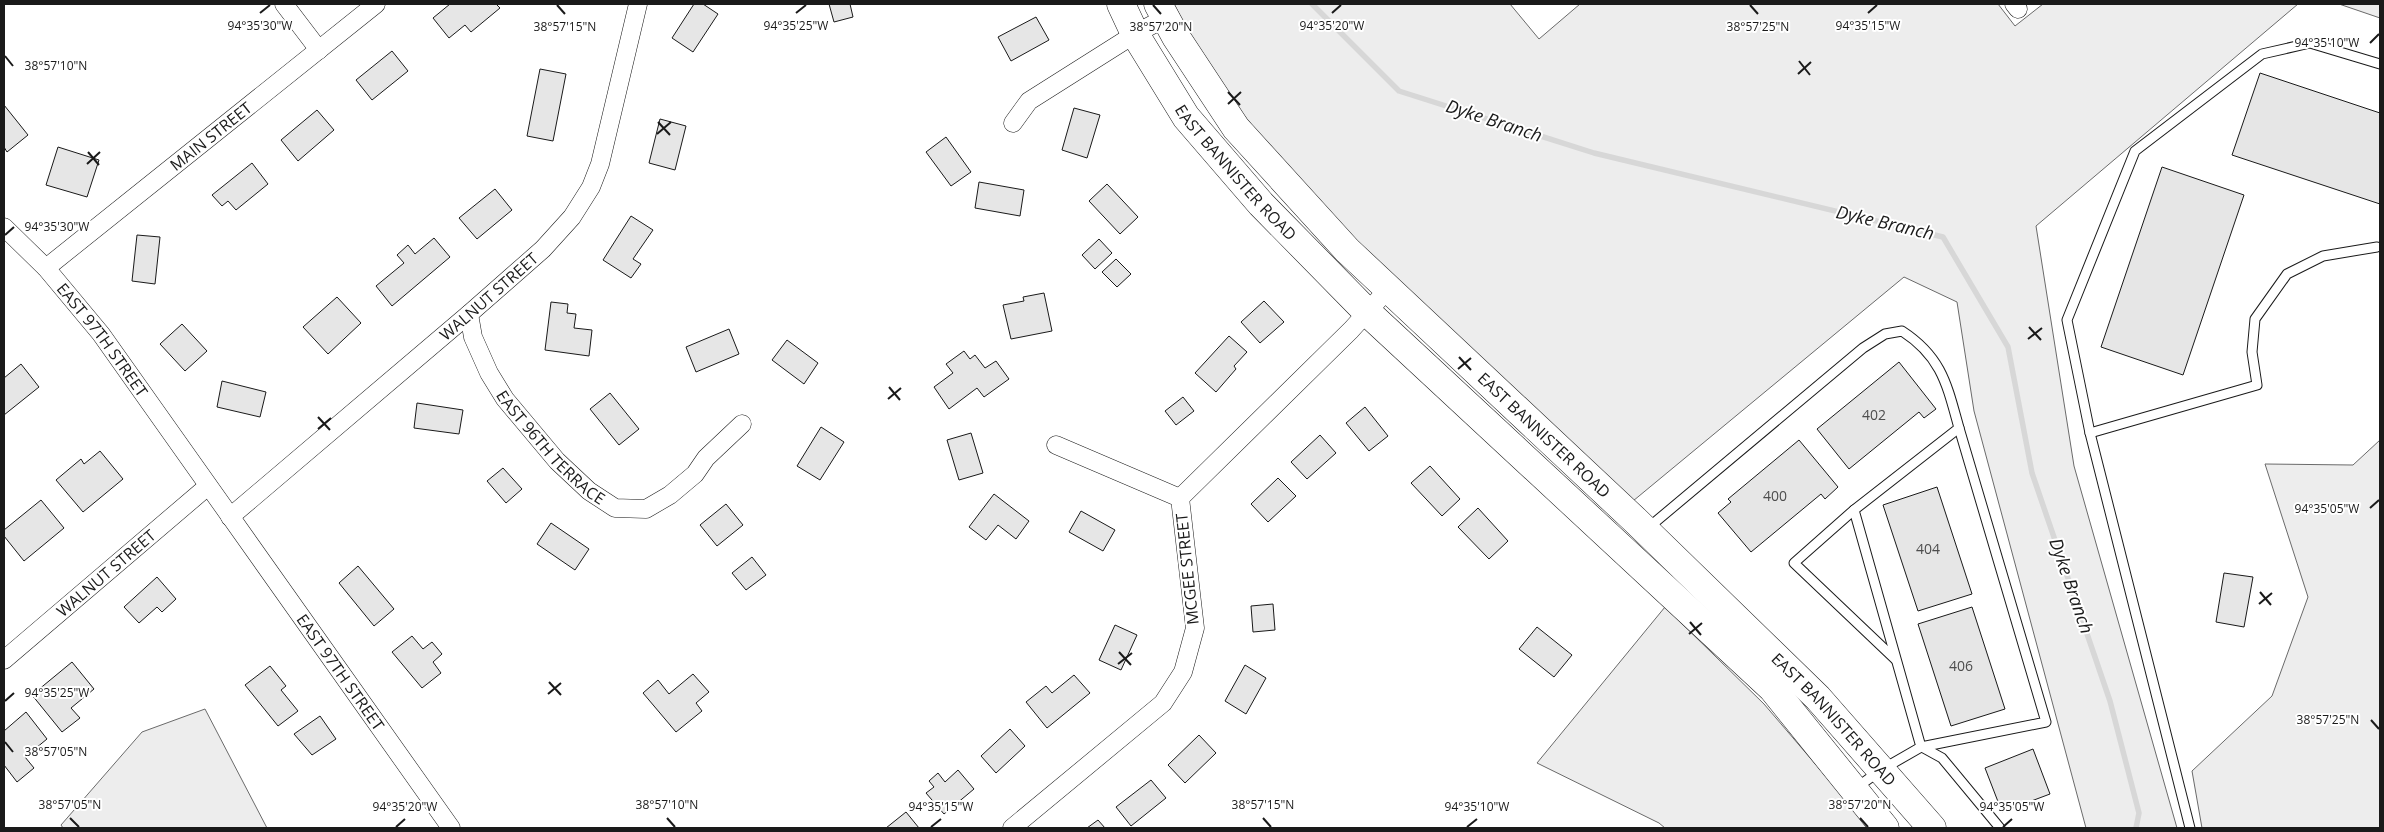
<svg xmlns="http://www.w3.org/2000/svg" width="2384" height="832" viewBox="0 0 2384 832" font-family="'Open Sans',sans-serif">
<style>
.green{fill:#ededed;stroke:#6a6a6a}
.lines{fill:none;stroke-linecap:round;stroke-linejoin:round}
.stream{stroke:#d7d7d7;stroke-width:5.5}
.building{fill:#e6e6e6;stroke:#1a1a1a}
.service-casing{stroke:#1a1a1a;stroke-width:11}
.minor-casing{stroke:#1a1a1a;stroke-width:19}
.primary-casing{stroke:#1a1a1a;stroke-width:29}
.service{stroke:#fff;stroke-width:9}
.minor{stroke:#fff;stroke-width:18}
.primary{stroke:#fff;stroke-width:28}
.ticks{fill:none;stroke:#1a1a1a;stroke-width:2}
.labels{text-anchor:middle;stroke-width:4;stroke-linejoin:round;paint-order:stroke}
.number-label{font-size:14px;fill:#4d4d4d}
.street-label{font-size:16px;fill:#1a1a1a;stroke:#fff}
.water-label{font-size:18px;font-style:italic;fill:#1a1a1a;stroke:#fff}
.ticks-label{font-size:12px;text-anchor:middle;fill:#1a1a1a;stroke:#fff;stroke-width:4;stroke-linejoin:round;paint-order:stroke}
</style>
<rect width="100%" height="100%" fill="#fff"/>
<!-- green -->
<g class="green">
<path d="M1174,4H1510L1539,39L1580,4H1998L2015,26L2043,4H2298L2036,226L2074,466L2177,828H2086L1974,411L1957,302L1904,277L1633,501L1345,232L1279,159L1234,103L1189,34Z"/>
<path d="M2339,4H2380V18Z"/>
<path d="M2380,440V828H2202L2192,771L2272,696L2308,597L2265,464L2353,465Z"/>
<path d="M1665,607L1764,704L1870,828H1665L1659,823L1537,763Z"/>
<path d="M205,709L267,828H63L61,825L142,732Z"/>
</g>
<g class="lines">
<!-- stream -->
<path class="stream" d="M1312,4L1399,91L1594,153L1943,237L2008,347L2032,473L2110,701L2139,813L2136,828"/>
</g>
<!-- building -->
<g class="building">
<path d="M450,4H496L500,8L471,32L465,25L449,38L433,18Z"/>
<path d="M694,4H703L718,14L693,52L672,38Z"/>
<path d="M829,4H850L853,17L834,22Z"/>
<path d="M1036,17L1049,40L1011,61L998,37Z"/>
<path d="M392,51L408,71L372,100L356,80Z"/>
<path d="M540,69L566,74L553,141L527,136Z"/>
<path d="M2260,73L2380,113V204L2232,155Z"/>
<path d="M4,105L28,135L7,152L4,147Z"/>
<path d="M1074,108L1100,115L1087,158L1062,150Z"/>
<path d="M317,110L334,130L298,161L281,140Z"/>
<path d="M660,119L686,126L675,170L649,163Z"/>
<path d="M946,137L971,172L951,186L926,152Z"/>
<path d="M58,147L99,160L87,197L46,185Z"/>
<path d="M252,163L268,184L236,210L228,201L222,206L212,195Z"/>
<path d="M2162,167L2244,195L2183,375L2101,347Z"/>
<path d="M979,182L1024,190L1020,216L975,208Z"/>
<path d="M1107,184L1138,217L1120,234L1089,201Z"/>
<path d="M495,189L512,210L477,239L459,218Z"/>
<path d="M631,216L653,230L633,259L641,264L631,278L603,260Z"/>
<path d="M137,235L160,237L155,284L132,281Z"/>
<path d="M434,238L450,257L392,306L376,286L404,263L397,255L408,245L415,254Z"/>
<path d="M1099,239L1112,253L1095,269L1082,255Z"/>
<path d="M1116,259L1131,274L1117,287L1102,272Z"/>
<path d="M1044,293L1052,331L1011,339L1003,305L1024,301L1023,297Z"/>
<path d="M337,297L361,323L328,354L303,327Z"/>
<path d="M1264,301L1284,322L1260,343L1241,322Z"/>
<path d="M551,302L568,304L567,313L576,314L574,328L592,330L589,356L545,350Z"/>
<path d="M182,324L207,351L185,371L160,344Z"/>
<path d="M729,329L739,354L696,372L686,347Z"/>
<path d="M1229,336L1247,352L1234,366L1236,369L1216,392L1195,373Z"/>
<path d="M787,340L818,363L804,384L772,360Z"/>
<path d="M964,351L970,359L975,355L985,368L996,361L1009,379L984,397L977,388L949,409L934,387L953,373L946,364Z"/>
<path d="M1899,362L1936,409L1924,418L1919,412L1849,469L1817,429Z"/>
<path d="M21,364L39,387L4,415V378Z"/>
<path d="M222,381L266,392L260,417L217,407Z"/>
<path d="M610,393L639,429L619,445L590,409Z"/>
<path d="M1183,397L1194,411L1176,425L1165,411Z"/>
<path d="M417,403L463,410L459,434L414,428Z"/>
<path d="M1365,407L1388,436L1369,451L1346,423Z"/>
<path d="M821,427L844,442L820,480L797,466Z"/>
<path d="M971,433L983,473L959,480L947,440Z"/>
<path d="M1320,435L1336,453L1307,479L1291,462Z"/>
<path d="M1799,440L1838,487L1825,499L1821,494L1751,552L1718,513L1731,502L1728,499Z"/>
<path d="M100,451L123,479L83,512L56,480L81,459L84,464Z"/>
<path d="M1430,466L1460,499L1442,516L1411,483Z"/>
<path d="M503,468L522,489L506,503L487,481Z"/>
<path d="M1278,478L1296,496L1268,522L1251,504Z"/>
<path d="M1937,487L1972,594L1918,611L1883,505Z"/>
<path d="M994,494L1029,521L1016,539L998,525L986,540L969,527Z"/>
<path d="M41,500L64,528L24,561L4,536V530Z"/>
<path d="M726,504L743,525L717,546L700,525Z"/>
<path d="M1478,508L1508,541L1489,559L1458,527Z"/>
<path d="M1081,511L1115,530L1103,551L1069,532Z"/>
<path d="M551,523L589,549L575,570L537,544Z"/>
<path d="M752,557L766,575L746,590L732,573Z"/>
<path d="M358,566L394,609L374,626L339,583Z"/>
<path d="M2224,573L2253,577L2244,627L2216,622Z"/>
<path d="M157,577L176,599L162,612L157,607L139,623L124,607Z"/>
<path d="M1273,604L1275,630L1253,632L1251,606Z"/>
<path d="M1972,607L2005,709L1951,726L1918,624Z"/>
<path d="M1115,625L1137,635L1121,670L1099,660Z"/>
<path d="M1537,627L1572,655L1554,677L1519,649Z"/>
<path d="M412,636L423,649L432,642L442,654L433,662L441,673L422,688L392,652Z"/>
<path d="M72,662L94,689L71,708L80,718L62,732L32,695Z"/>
<path d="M1245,665L1266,678L1246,714L1225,701Z"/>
<path d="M270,666L286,686L281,690L298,711L278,726L245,685Z"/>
<path d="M693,674L709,692L696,703L702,711L676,732L643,693L658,680L669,694Z"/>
<path d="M1074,675L1090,693L1047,728L1026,702L1046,686L1052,693Z"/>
<path d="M26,712L47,739L25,757L34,768L17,782L4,765V731Z"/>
<path d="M320,716L336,739L312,755L294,734Z"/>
<path d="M1010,729L1025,746L996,773L981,756Z"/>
<path d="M1199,735L1216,753L1185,783L1168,765Z"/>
<path d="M2033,749L2050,794L2002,812L1985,768Z"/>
<path d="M958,770L974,789L944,814L926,793L934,787L929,781L938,773L945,782Z"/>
<path d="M1151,780L1166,798L1131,826L1116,807Z"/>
<path d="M906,812L919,828H886Z"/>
<path d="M1098,820L1105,828H1087Z"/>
</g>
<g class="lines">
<defs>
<g id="service">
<path d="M2090,433L2257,385L2252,352L2255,319L2287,274L2323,256L2377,247"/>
<path d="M1854,510L1794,563L1895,659"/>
<path d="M1648,528L1863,348L1885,334L1902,331C1942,357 1947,385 1959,428L1854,510L1921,747L1881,770L1856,788"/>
<path d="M1921,747L2046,722L1959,428"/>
<path d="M1922,747L1942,758L2000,828"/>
<path d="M2190,828L2090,433L2067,320L2135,151L2262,54L2310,43L2380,64"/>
</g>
<g id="minor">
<path d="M284,4L319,50"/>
<path d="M2014,4L2018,9"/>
<path d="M1013,123L1029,101L1135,34L1165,18"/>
<path id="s1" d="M4,227L46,268L101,334L451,828"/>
<path id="s2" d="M46,268L376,4"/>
<path id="s3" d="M469,314L473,337L489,373L505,399L557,461L589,491L615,508L646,509L670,495L695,474L706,458L742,424"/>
<path d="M1056,445L1180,498"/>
<path id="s4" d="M230,517L469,314L543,249L572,217L591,187L600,164L638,4"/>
<path id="s5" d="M4,660L208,486"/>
<path d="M1012,828L1163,703L1183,672L1195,628L1180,498L1351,330L1389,288"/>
</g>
<g id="primary">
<path id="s6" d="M1121,4L1135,34L1186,117L1261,204L1367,312L1772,688L1885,828"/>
<path id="s7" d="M1158,4L1176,37L1236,128L1347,250L1636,521L1818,698L1932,828"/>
</g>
</defs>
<!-- service casing -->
<use href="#service" class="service-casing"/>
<!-- minor casing -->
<use href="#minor" class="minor-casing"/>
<!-- primary casing -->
<use href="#primary" class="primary-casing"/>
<!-- service -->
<use href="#service" class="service"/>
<!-- minor -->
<use href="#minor" class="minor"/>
<!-- primary -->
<use href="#primary" class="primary"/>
</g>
<!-- ticks -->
<path class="ticks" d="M557,5L565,14M1153,5L1161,14M1750,5L1758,14M260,13L270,5M796,13L806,5M1332,13L1341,5M1868,13L1877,5M2370,43L2379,34M5,56L13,66M1799,61L1810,75M1798,74L1811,62M1228,92L1240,105M1228,104L1241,92M658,122L670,135M657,134L671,122M88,152L99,165M87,164L100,152M5,235L14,227M2029,327L2041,340M2028,339L2042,328M1459,357L1471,370M1458,369L1471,358M889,387L900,400M888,399L901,388M318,417L330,430M318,429L331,418M2370,508L2379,500M2260,592L2271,605M2259,604L2272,593M1690,622L1701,635M1689,634L1702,623M1119,652L1131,665M1118,664L1132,653M549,682L561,695M548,694L561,683M5,701L14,693M2371,720L2379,729M5,742L13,752M70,818L79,827M667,818L675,827M1263,818L1271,827M1860,818L1868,827M396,827L405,819M931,827L941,819M1467,827L1477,819M2003,827L2012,819"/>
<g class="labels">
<!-- number labels -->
<g class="number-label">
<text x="1874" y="420">402</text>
<text x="1775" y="501">400</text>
<text x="1928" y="554">404</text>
<text x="1961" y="671">406</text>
</g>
<!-- street labels -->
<g class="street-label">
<text dy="6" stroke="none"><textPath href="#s2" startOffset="211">MAIN STREET</textPath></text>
<text dy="6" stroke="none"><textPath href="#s6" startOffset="205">EAST BANNISTER ROAD</textPath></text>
<text dy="6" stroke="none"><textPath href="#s4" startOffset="340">WALNUT STREET</textPath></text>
<text dy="6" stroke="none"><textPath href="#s1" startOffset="150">EAST 97TH STREET</textPath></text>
<text dy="6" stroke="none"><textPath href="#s7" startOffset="582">EAST BANNISTER ROAD</textPath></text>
<text dy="6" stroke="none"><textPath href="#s3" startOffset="160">EAST 96TH TERRACE</textPath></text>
<text transform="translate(1187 569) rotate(-96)" y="6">MCGEE STREET</text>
<text dy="6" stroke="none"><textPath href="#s5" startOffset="134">WALNUT STREET</textPath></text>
<text dy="6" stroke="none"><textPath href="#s1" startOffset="559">EAST 97TH STREET</textPath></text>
<text dy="6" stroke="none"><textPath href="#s7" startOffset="988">EAST BANNISTER ROAD</textPath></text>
</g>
<!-- water labels -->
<g class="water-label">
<text transform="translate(1494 121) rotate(18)" y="6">Dyke Branch</text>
<text transform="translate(1885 223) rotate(13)" y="6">Dyke Branch</text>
<text transform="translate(2071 586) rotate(71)" y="6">Dyke Branch</text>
</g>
</g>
<g class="ticks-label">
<text x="260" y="30">94°35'30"W</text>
<text x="796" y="30">94°35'25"W</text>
<text x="1332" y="30">94°35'20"W</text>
<text x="1868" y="30">94°35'15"W</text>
<text x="1758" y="31">38°57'25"N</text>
<text x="565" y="31">38°57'15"N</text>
<text x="1161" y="31">38°57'20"N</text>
<text x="2327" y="47">94°35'10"W</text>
<text x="56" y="70">38°57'10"N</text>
<text x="57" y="231">94°35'30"W</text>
<text x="2327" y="513">94°35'05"W</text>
<text x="57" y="697">94°35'25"W</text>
<text x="2328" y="724">38°57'25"N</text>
<text x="56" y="756">38°57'05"N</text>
<text x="70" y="809">38°57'05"N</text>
<text x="667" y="809">38°57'10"N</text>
<text x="1263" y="809">38°57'15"N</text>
<text x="1860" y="809">38°57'20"N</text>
<text x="405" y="811">94°35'20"W</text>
<text x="941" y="811">94°35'15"W</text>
<text x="1477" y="811">94°35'10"W</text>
<text x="2012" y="811">94°35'05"W</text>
</g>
<!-- border -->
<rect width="2384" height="832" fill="none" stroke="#1a1a1a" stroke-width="10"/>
</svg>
